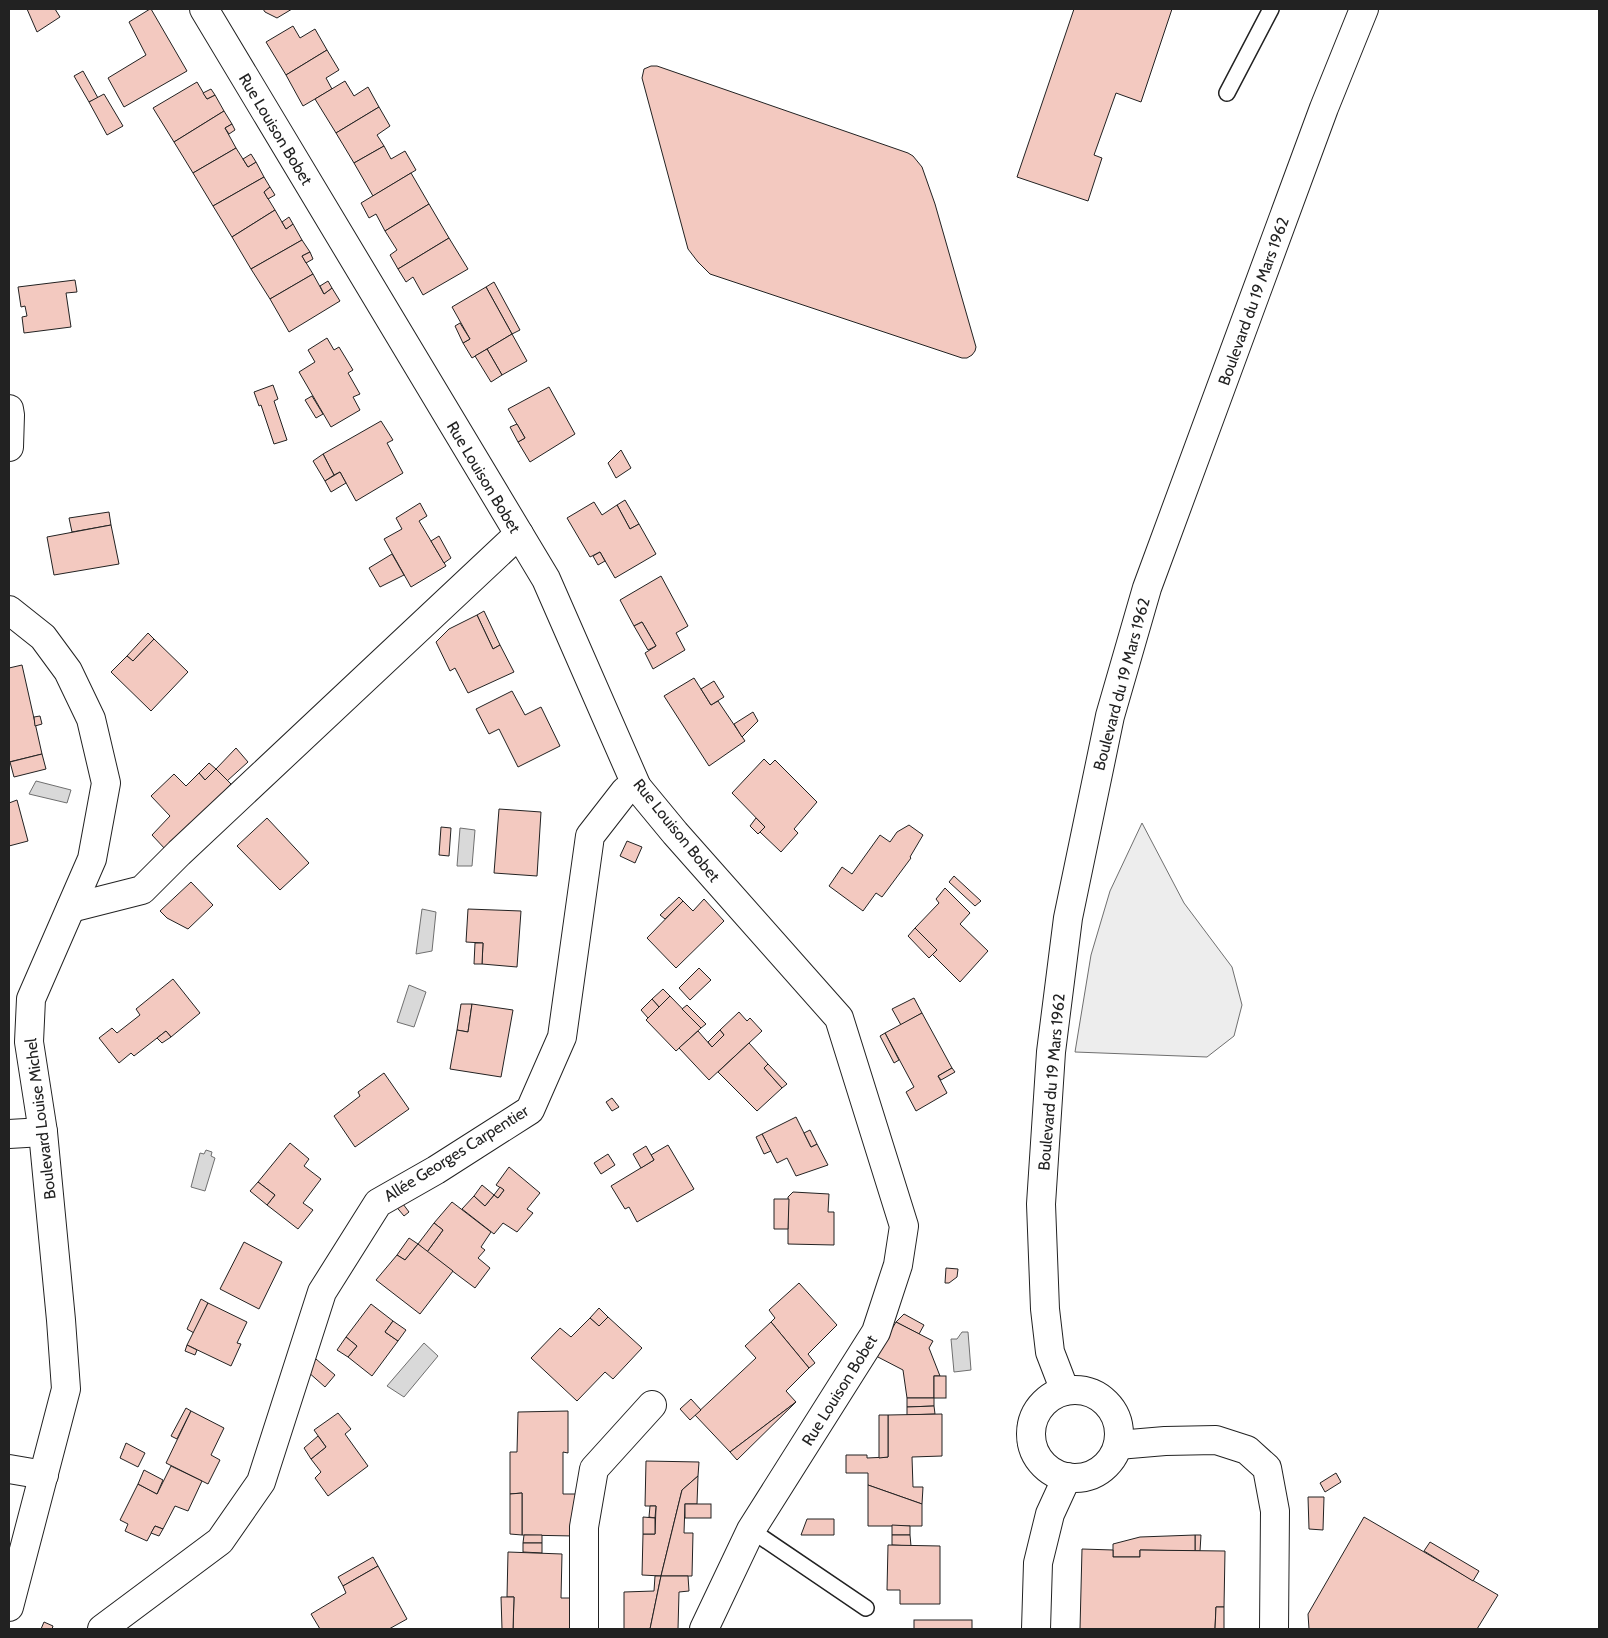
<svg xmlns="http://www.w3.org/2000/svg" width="1608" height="1638" viewBox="0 0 1608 1638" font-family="Cabin,sans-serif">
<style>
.parking{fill:#ededed;stroke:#6f6f6f}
.water{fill:#d9d9d9;stroke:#6f6f6f}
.building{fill:#f3c9c0;stroke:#222}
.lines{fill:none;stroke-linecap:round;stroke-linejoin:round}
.service-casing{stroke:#222;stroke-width:18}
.minor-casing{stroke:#222;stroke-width:30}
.secondary-casing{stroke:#222;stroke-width:30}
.service{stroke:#fff;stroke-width:15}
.minor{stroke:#fff;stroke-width:28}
.secondary{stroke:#fff;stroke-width:28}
.labels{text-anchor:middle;stroke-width:4;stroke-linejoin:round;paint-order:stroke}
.street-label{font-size:16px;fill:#222;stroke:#fff}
</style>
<rect width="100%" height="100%" fill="#fff"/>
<!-- parking -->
<path class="parking" d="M1142,823L1184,903L1232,967L1242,1005L1234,1036L1207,1057L1075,1052L1091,955L1110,891Z"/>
<!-- water -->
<g class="water">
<path d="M36,781L71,790L67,803L29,794Z"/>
<path d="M460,828L475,830L472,866H457Z"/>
<path d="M422,909L436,912L432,951L416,954Z"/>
<path d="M409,985L426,992L414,1027L397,1022Z"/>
<path d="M206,1150L212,1152L211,1156L215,1158L205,1191L191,1187L200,1153L204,1154Z"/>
<path d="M962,1332H968L971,1370L954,1372L951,1339H957Z"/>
<path d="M424,1343L438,1356L404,1397L387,1386Z"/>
</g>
<!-- building -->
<g class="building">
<path d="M27,9H55L60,17L37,32Z"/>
<path d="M150,9H151L187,71L124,107L108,78L146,55L129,22Z"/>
<path d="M263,9H292L277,18L265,12Z"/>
<path d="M1074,9H1172L1141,102L1116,93L1094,155L1102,158L1088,201L1017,177Z"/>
<path d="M293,26L300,38L315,29L327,50L286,75L266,42Z"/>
<path d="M327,50L339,70L326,78L332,89L303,106L286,75Z"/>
<path d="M651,66H657L908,153L913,156L922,167L935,204L976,347L975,351L972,355L967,358H962L710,274L698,262L688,249L642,78L644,69Z"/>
<path d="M83,71L98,98L89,102L74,76Z"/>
<path d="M345,81L354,96L368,87L379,107L336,133L315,99Z"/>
<path d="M197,82L207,99L215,95L224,111L174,142L153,108Z"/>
<path d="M211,89L215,95L207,99L203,93Z"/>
<path d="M104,94L123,126L107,135L89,102Z"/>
<path d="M379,107L390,126L377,135L384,146L354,163L336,133Z"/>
<path d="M224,111L232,124L225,128L236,148L193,173L174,142Z"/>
<path d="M232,124L235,130L229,134L225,128Z"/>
<path d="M384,146L391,159L405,151L416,170L373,196L354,163Z"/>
<path d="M236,148L248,167L256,162L264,177L213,206L193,173Z"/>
<path d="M251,154L256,162L248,167L243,159Z"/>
<path d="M411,173L429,204L385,231L376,214L369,218L361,203Z"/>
<path d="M264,177L270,187L264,192L275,210L232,237L213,206Z"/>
<path d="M270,187L275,195L268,199L264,192Z"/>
<path d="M429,204L449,238L398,269L390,255L397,250L385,231Z"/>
<path d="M275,210L286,229L293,224L302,240L251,269L232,237Z"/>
<path d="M289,217L293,224L286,229L282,222Z"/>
<path d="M449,238L468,269L423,295L413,277L406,282L398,269Z"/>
<path d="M302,240L310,252L302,256L313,274L270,299L251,269Z"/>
<path d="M310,252L313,259L306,263L302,256Z"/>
<path d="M313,274L324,294L332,288L340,301L289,332L270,299Z"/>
<path d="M75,280L77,292L66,293L71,327L24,333L22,317L27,316L25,306L21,307L18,287Z"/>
<path d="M328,281L332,288L324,294L320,286Z"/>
<path d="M494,282L520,330L512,334L486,287Z"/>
<path d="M486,287L512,334L472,358L463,343L470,339L452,307Z"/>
<path d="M460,323L470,339L463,343L455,326Z"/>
<path d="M512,334L527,361L502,375L487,349Z"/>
<path d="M327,338L334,350L339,347L353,370L348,373L360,394L353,397L360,410L331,427L299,372L315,362L308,350Z"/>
<path d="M487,349L502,375L491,382L475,356Z"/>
<path d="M273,385L278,399L274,401L287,440L274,444L261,405L259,406L254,392Z"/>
<path d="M549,387L575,434L530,462L518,442L525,438L508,409Z"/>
<path d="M312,396L323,414L316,418L305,400Z"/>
<path d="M381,421L393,440L387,443L403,473L356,501L340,472L334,475L323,454Z"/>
<path d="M517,424L525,438L518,442L510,427Z"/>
<path d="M621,450L631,468L616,478L608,463Z"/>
<path d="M323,454L334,475L325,481L313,461Z"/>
<path d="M340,472L346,483L331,492L325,481Z"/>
<path d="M625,500L639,524L630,529L617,505Z"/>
<path d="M594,502L602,515L617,505L630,529L639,524L656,554L615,578L600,552L590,557L567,518Z"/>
<path d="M420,503L427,516L419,521L446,566L411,587L384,539L402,529L396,518Z"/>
<path d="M109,512L111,525L72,532L69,518Z"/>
<path d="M111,525L119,564L54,575L47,537Z"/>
<path d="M439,536L451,558L444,563L431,541Z"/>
<path d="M600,552L605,561L598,565L593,556Z"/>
<path d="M392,554L404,575L380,587L369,568Z"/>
<path d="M661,576L688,626L676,633L685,650L653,669L645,653L656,646L642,622L634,626L620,600Z"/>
<path d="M484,611L500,645L493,649L477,615Z"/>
<path d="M477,615L493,649L500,645L514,672L468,693L455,668L450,671L436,642L449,629Z"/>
<path d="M642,622L656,646L648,650L634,626Z"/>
<path d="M148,633L154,639L133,661L127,656Z"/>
<path d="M154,639L188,672L151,711L111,672L127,656L133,661Z"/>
<path d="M22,665L42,754L9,762V668Z"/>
<path d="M694,678L711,705L718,701L745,741L709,766L664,696Z"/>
<path d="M714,681L724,697L711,705L701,689Z"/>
<path d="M512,691L525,715L541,707L560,746L518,767L499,729L489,734L476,709Z"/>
<path d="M753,712L758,721L742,737L734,724Z"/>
<path d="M40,716L42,724L35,726L34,717Z"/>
<path d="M236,748L248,762L227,781L216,769Z"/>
<path d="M42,754L46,769L14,777L10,762Z"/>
<path d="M764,759L770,765L775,760L817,802L794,829L798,833L781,852L760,832L765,827L732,793Z"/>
<path d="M209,763L216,769L205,780L199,773Z"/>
<path d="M216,769L231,784L166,850L152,835L170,816L151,796L174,774L186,786L199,773L205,780Z"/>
<path d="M17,800L28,841L9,846V803Z"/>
<path d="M499,809L541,812L537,876L494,873Z"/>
<path d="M267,818L309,863L280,890L237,846Z"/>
<path d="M756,818L765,827L758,834L750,826Z"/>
<path d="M909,825L923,835L910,857L911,858L882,897L876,893L863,911L829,886L842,867L852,874L880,835L890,842L897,832Z"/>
<path d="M441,827L451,828L449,856L439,855Z"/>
<path d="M627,841L642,847L635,863L620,856Z"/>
<path d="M954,876L981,901L975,906L949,882Z"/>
<path d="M191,882L213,905L188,929L167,918L160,911Z"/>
<path d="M945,888L970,913L960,924L988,951L960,982L932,954L937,950L915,928L939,903L936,899Z"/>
<path d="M679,897L683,901L665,919L660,915Z"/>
<path d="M704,899L724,921L676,968L647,938L683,901L693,911Z"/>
<path d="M468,909L521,911L517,967L482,964L483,943L466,942Z"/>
<path d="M915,928L937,950L929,958L908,936Z"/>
<path d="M475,943H483L482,964H474Z"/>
<path d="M699,968L711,980L690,1000L679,988Z"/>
<path d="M173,979L200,1013L171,1037L166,1031L134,1056L131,1053L119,1063L99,1038L112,1028L117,1033L140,1015L136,1009Z"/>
<path d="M663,989L670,996L659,1007L652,999Z"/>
<path d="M670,996L701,1028L676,1051L646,1020Z"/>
<path d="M914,998L922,1013L901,1025L892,1009Z"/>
<path d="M652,999L659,1007L648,1018L641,1010Z"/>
<path d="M461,1004H472L468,1032L457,1030Z"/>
<path d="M472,1004L513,1010L501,1077L450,1069L457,1030L468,1032Z"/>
<path d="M687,1005L706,1024L701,1028L682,1009Z"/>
<path d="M739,1012L747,1021L750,1018L762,1031L709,1080L679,1048L698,1031L712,1047L724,1035L720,1030Z"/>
<path d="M922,1013L952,1068L938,1076L947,1093L916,1111L906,1092L914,1087L885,1033Z"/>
<path d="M720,1030L724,1035L712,1047L708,1042Z"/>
<path d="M166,1031L171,1037L162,1043L157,1038Z"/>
<path d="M885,1033L899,1060L894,1063L880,1036Z"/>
<path d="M749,1043L768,1064L764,1068L782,1088L757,1111L718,1072Z"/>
<path d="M768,1064L787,1084L782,1088L764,1068Z"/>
<path d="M952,1068L955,1072L941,1080L938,1076Z"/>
<path d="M384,1073L409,1109L355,1147L334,1116L360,1096L358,1092Z"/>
<path d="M612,1098L619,1107L612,1111L606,1102Z"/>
<path d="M796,1117L811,1147L817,1144L828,1165L796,1176L787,1158L777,1163L762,1134Z"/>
<path d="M810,1130L817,1144L811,1147L804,1133Z"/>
<path d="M762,1134L771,1151L764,1154L756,1137Z"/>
<path d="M290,1143L309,1159L304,1166L321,1179L303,1203L313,1210L298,1229L267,1205L275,1195L258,1182Z"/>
<path d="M668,1145L694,1189L637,1222L629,1207L625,1209L611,1186L654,1160L651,1155Z"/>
<path d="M646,1146L654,1160L641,1168L633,1154Z"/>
<path d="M608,1154L615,1165L601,1174L594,1163Z"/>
<path d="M509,1167L540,1193L527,1209L533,1213L517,1232L503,1223L494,1234L462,1209L474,1196L485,1206L494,1195L498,1198L504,1190L496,1185Z"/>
<path d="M258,1182L275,1195L267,1205L250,1191Z"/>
<path d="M482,1185L494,1195L485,1206L474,1196Z"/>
<path d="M500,1187L504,1190L498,1198L494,1195Z"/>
<path d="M793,1192L829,1194L828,1212H834V1245L788,1244V1197Z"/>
<path d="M774,1199H789L788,1229H774Z"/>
<path d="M452,1202L491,1232L481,1247L485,1250L478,1258L490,1268L475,1288L427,1252L443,1230L434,1223Z"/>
<path d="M394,1204H403L409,1212L404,1216Z"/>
<path d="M434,1223L443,1230L427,1252L418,1244Z"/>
<path d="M409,1238L418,1244L405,1260L397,1255Z"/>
<path d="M244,1242L282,1262L259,1309L220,1289Z"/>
<path d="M418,1244L453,1271L420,1314L376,1280L397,1255L405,1260Z"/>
<path d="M946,1268L958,1269L957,1277L949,1283H945Z"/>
<path d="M799,1283L837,1325L808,1354L815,1363L809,1368L771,1322L775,1318L769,1310Z"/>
<path d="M201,1299L208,1303L194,1333L187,1329Z"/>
<path d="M208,1303L247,1322L237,1343L241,1344L231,1366L187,1345Z"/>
<path d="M371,1304L393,1321L385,1332L398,1341L372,1376L348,1357L357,1346L346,1337Z"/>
<path d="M599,1308L608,1317L599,1326L590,1318Z"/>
<path d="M904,1314L924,1325L919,1334L896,1322Z"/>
<path d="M608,1317L642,1348L613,1379L605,1372L577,1401L531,1358L560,1328L571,1337L590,1318L599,1326Z"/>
<path d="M393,1321L406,1330L398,1341L385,1332Z"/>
<path d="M771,1322L809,1368L786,1391L796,1402L730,1452L695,1415L756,1358L745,1346Z"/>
<path d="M896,1322L933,1341L929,1348L940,1376H934V1398H907L903,1370L876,1356Z"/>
<path d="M346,1337L357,1346L348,1357L337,1350Z"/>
<path d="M187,1345L197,1350L195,1355L185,1351Z"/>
<path d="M310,1354L335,1375L325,1387L307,1371Z"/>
<rect x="934" y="1376" width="12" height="22"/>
<path d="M907,1398H934V1406L907,1407Z"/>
<path d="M691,1399L701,1410L690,1420L680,1409Z"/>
<path d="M796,1402L737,1460L730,1452Z"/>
<path d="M934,1406L935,1414L907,1415V1407Z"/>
<path d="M186,1408L191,1411L177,1439L171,1436Z"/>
<path d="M191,1411L224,1428L211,1455L220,1460L208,1484L166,1463Z"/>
<path d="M568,1411V1453L563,1452V1494H576L574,1536L522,1535V1493L510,1494V1452H517L518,1412Z"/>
<path d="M338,1413L351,1429L345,1434L368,1466L328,1496L315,1478L321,1472L311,1459L326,1447L314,1430Z"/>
<path d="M942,1414V1456L912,1457L913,1487H923L922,1504L868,1485V1473H846V1455H867V1458L888,1457V1415Z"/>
<path d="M879,1415H888V1457L879,1458Z"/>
<path d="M318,1436L326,1447L311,1459L304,1448Z"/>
<path d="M126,1443L145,1453L138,1467L120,1458Z"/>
<path d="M646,1461L699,1462L698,1476L682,1490L661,1576L642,1575L643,1534H655L656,1506H645Z"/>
<path d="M171,1466L202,1481L188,1511L175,1506L163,1529L155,1526L147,1541L125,1531L128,1524L120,1520L138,1484L157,1494Z"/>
<path d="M144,1470L163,1480L157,1494L138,1484Z"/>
<path d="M1336,1473L1341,1482L1325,1492L1320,1483Z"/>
<path d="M698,1476L697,1504H685L684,1533H693L692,1576H661L682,1490Z"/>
<path d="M868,1485L922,1504V1526H868Z"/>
<path d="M522,1493V1535L510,1534V1494Z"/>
<path d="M1308,1497H1324L1323,1530L1309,1529Z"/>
<rect x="685" y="1504" width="26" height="14"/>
<path d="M650,1506H656L655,1518L649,1517Z"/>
<path d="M643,1517L655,1518V1534H643Z"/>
<path d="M1364,1517L1498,1595L1477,1629H1309L1308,1614Z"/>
<path d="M807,1519H834V1535H801Z"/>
<path d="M892,1525L910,1526V1535H892Z"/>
<path d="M155,1526L163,1529L159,1536L151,1533Z"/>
<path d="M524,1535H542V1543H523Z"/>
<path d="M892,1535H910L911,1546L892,1545Z"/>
<path d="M1195,1535H1201L1200,1551H1195Z"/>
<path d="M1195,1535V1551L1140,1550V1557H1113V1544L1140,1537Z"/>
<path d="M1430,1542L1479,1571L1473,1581L1424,1551Z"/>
<path d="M523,1543H542V1553L523,1552Z"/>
<path d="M888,1545L940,1546V1604H900V1590H887Z"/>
<path d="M1082,1549L1113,1550V1557H1140V1550L1225,1551L1224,1607H1216L1215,1629H1080Z"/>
<path d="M508,1552L562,1554L561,1598H572L571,1629H513L514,1597H507Z"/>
<path d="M373,1557L378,1566L343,1586L338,1577Z"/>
<path d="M378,1566L407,1619L389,1629H320L311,1614L346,1593L343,1586Z"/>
<path d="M655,1576H661L650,1629H624V1592L654,1591Z"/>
<path d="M661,1576H688L689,1591L679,1592L678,1629H650Z"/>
<path d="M501,1597H514L513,1629H502Z"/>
<path d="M1216,1607H1224V1629H1215Z"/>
<rect x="914" y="1620" width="58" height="9"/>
<path d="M44,1622L53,1626L52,1629H41Z"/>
</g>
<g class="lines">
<defs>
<g id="service">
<path d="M1227,93L1271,9"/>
<path d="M751,1530L866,1608"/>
</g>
<g id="minor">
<path d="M204,9L546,579L637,787L675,833L839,1018L904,1226L898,1265L876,1332L751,1530L704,1629"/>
<path d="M9,409L10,415L9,447"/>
<path d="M9,610L43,637L68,671L91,719L106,783L92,859L31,999L29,1042L43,1132L61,1320L66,1389L9,1607"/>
<path d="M71,908L142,890L179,853L519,534"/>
<path d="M9,1134L43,1132"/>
<path d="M1118,1445L1165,1441L1216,1440L1247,1450L1267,1468L1275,1511L1274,1629"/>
<path d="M9,1469L44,1475"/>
<path d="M102,1629L220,1541L261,1482L322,1292L378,1203L436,1170L530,1110L562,1037L590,836L625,791L637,787"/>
<path d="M584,1629V1527L594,1469L652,1405"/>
</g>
<g id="secondary">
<circle cx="1075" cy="1434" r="44"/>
<path d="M1065,1391L1050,1352L1045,1309L1041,1204L1051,1052L1068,918L1110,716L1147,588L1324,108L1364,9"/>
<path d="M1036,1629L1038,1563L1050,1514L1067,1477"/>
</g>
</defs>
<!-- service casing -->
<use href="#service" class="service-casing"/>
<!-- minor casing -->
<use href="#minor" class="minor-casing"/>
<!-- secondary casing -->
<use href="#secondary" class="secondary-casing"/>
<!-- service -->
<use href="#service" class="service"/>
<!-- minor -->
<use href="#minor" class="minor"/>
<!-- secondary -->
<use href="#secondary" class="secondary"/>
</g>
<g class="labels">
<!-- street labels -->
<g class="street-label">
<text transform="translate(276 129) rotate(59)" y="6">Rue Louison Bobet</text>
<text transform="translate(1253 301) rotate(-70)" y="6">Boulevard du 19 Mars 1962</text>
<text transform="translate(484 477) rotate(59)" y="6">Rue Louison Bobet</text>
<text transform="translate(1121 684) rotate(-75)" y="6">Boulevard du 19 Mars 1962</text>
<text transform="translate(677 830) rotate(51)" y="6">Rue Louison Bobet</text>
<text transform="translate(1051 1082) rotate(-85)" y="6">Boulevard du 19 Mars 1962</text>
<text transform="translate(40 1119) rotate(-97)" y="6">Boulevard Louise Michel</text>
<text transform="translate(456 1153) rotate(-32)" y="6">Allée Georges Carpentier</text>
<text transform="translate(839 1390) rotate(-58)" y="6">Rue Louison Bobet</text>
</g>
</g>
<!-- border -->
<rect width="1608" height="1638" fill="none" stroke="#222222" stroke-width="20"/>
</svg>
